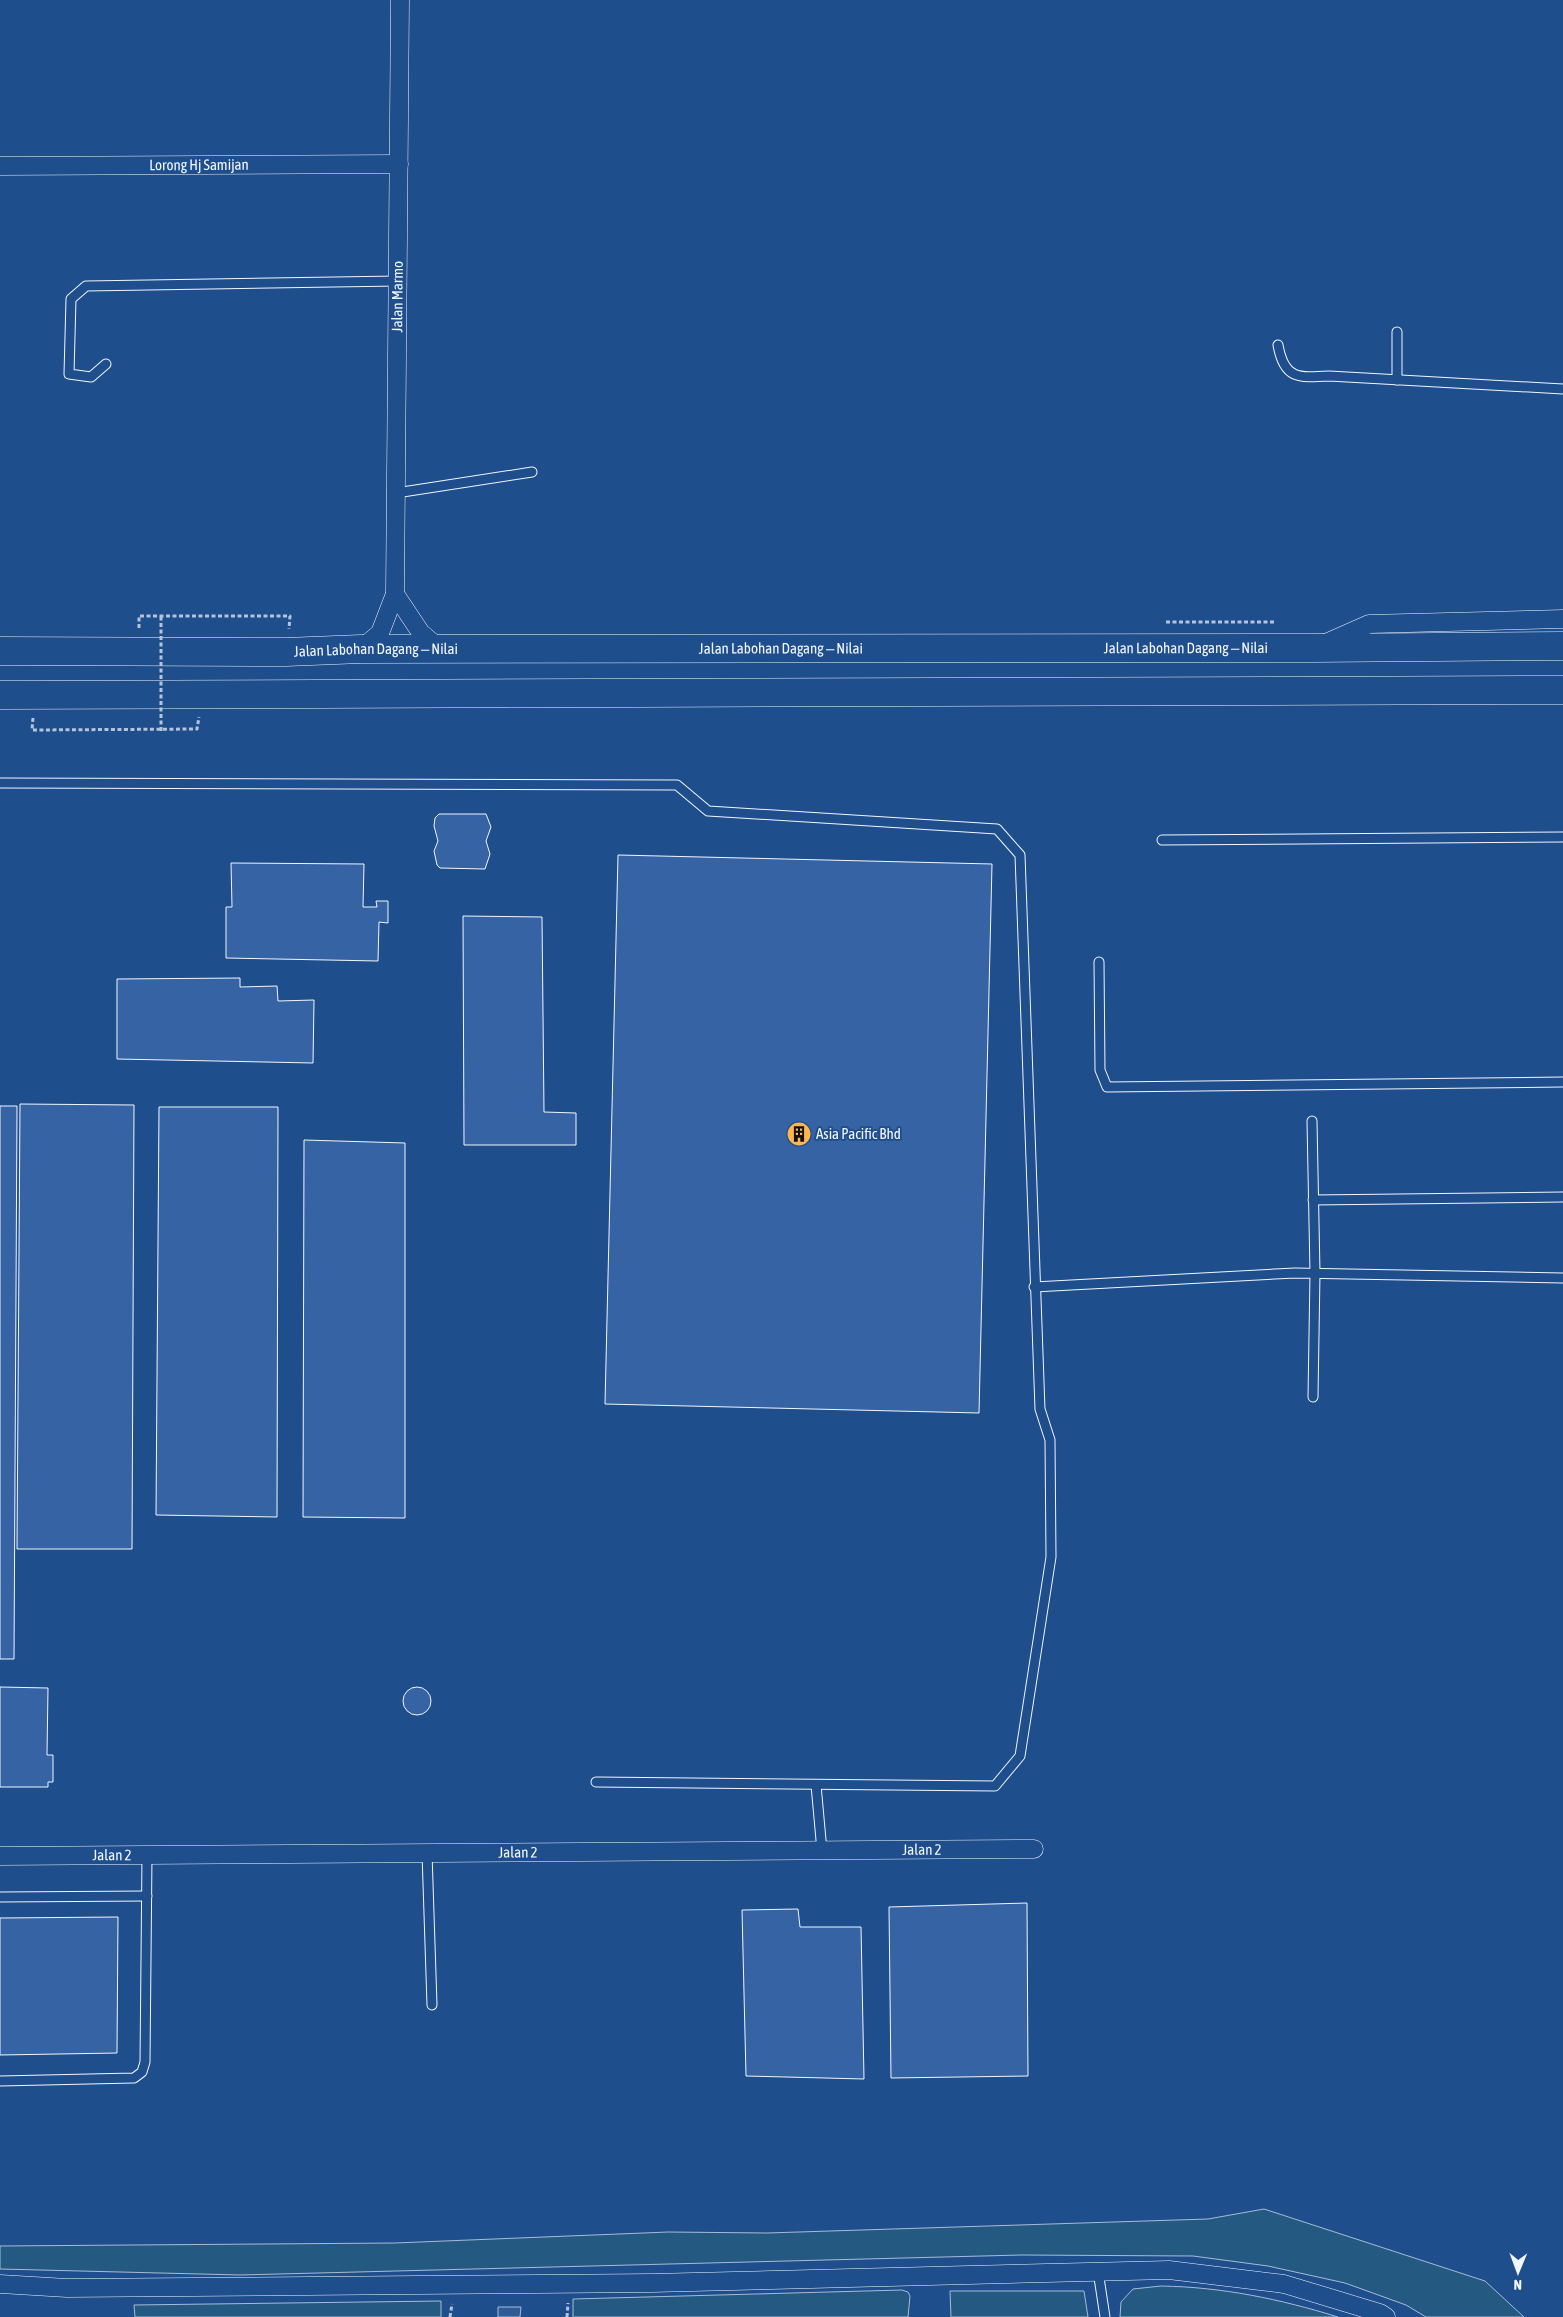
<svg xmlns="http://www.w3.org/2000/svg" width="1563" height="2317" viewBox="0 0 1563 2317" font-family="'Asap Condensed',sans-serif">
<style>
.green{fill:#245a82;stroke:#a8bbd7}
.parking{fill:#305b95;stroke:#a8bbd7}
.building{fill:#3563a3;stroke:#f2f6ff}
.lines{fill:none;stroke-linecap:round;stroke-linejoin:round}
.service-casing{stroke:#f2f6ff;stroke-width:11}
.minor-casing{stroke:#f2f6ff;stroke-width:19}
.primary-casing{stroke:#f2f6ff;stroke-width:29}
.path{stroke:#b3c4dc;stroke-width:3;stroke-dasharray:4 2.5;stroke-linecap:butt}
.service{stroke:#1f4e8c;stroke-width:9}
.minor{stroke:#1f4e8c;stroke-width:18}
.primary{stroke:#1f4e8c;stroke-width:28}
.path-bridge{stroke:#b3c4dc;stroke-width:3;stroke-dasharray:4 2.5;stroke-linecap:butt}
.labels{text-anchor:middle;stroke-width:4;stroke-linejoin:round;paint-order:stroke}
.street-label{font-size:15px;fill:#f2f6ff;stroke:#1f4e8c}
.poi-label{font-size:15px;fill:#f2f6ff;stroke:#1f4e8c;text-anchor:start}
</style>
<rect width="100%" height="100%" fill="#1f4e8c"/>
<!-- green -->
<g class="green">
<path d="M1264,2209L1485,2281L1524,2317H1426L1406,2305L1345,2283L1268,2266L1193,2256L1021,2255L240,2275L0,2269V2246L395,2243L668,2232L767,2233L1208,2219Z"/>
<path d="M1161,2286C1222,2287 1280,2299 1338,2317H1120L1121,2302L1133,2289Z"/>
<path d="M902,2290L908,2292L910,2296L908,2317H573V2299Z"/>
<path d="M950,2291H1084L1088,2317H951Z"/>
<path d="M441,2301V2317H135L134,2305Z"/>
</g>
<!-- parking -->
<path class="parking" d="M498,2307H521L520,2317H498Z"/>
<!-- building -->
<g class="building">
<path d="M439,814H486L491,827L486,841L490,854L485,869L440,868L437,865L434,851L438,841L434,826L435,818Z"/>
<path d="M618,855L992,864L979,1413L605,1404Z"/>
<path d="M231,863L364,864L363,907H377L376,901H388V923L379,922L378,961L226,958V907H232Z"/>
<path d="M463,916L542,917L544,1112L576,1113V1145H464Z"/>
<path d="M240,978V987L277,986L278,1001L314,1000L313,1063L117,1059V979Z"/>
<path d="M20,1104L134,1105L132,1549H17Z"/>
<path d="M0,1106H17L14,1659H0Z"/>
<path d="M159,1107H278L277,1517L156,1515Z"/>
<path d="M304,1140L405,1143V1518L303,1517Z"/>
<path d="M0,1687L48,1688L47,1755H53V1782H48V1787H0Z"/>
<circle cx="417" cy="1701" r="14"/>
<path d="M1027,1903L1028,2076L891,2078L889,1907Z"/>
<path d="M798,1909L800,1927H861L864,2079L746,2076L742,1910Z"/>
<path d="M118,1917L117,2053L0,2055V1918Z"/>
</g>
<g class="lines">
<defs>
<g id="service">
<path d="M1278,345C1284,379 1298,378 1329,376L1563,389"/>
<path d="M106,364L91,377L69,374L71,299L86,286L398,281"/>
<path d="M1397,380V332"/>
<path d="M396,493L532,472"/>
<path d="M0,783L677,785L708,811L997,829L1020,855L1040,1409L1050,1440L1051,1557L1020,1756L995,1786L596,1782"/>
<path d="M1162,840L1563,837"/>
<path d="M1099,962L1100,1070L1107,1087L1563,1082"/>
<path d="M1312,1121L1315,1273L1313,1397"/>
<path d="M1313,1200L1563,1197"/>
<path d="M1034,1287L1295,1273L1563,1278"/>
<path d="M816,1785L822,1851"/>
<path d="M427,1853L432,2005"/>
<path d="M0,1897L147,1896"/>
<path d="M0,2081L134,2078L142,2072L145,2062L147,1855"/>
<path d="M1098,2271L1105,2317"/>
</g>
<g id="minor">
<path id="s1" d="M0,166L399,164"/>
<path d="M395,594L421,633L440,649"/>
<path d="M1326,643L1369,624L1563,619"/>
<path id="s2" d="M361,649L380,633L395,594L400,0"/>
<path id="s3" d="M0,1856L1034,1849"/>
<path d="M0,2284L67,2288L417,2285L652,2283L1169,2270L1284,2284L1380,2313L1386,2317"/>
</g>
<g id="primary">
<path id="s4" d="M0,651L286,652L361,649L1314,648L1563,646"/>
<path d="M0,695L1563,690"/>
</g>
</defs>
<!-- service casing -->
<use href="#service" class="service-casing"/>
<!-- minor casing -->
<use href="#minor" class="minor-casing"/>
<!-- primary casing -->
<use href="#primary" class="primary-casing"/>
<!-- path -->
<g class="path">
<path d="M1166,622H1274"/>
<path d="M139,628V616H290L289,629"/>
<path d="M33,718L32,730L197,729L199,717"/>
<path d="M450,2317L452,2304"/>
<path d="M567,2317L568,2303"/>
</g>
<!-- service -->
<use href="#service" class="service"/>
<!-- minor -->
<use href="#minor" class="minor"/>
<!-- primary -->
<use href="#primary" class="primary"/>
<!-- path-bridge -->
<path class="path-bridge" d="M161,731V615"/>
</g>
<!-- icons -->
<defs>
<symbol id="building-disc" viewBox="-11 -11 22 22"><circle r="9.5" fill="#ffb74d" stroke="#1f4e8c"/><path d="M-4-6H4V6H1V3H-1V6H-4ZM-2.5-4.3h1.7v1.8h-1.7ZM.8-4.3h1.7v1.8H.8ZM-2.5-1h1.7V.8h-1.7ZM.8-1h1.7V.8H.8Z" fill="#111"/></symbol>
</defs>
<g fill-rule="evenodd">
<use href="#building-disc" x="785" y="1120" width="28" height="28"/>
</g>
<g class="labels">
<!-- street labels -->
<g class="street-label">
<text dy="5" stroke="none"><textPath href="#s1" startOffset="199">Lorong Hj Samijan</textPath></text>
<text dy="5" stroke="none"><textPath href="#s2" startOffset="364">Jalan Marmo</textPath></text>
<text dy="5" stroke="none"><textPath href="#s4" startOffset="781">Jalan Labohan Dagang ‒ Nilai</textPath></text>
<text dy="5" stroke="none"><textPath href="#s4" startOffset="1186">Jalan Labohan Dagang ‒ Nilai</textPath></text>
<text dy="5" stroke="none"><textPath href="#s4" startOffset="376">Jalan Labohan Dagang ‒ Nilai</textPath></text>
<text dy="5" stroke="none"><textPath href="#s3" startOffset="922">Jalan 2</textPath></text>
<text dy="5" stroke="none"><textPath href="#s3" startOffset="518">Jalan 2</textPath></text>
<text dy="5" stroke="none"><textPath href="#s3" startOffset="112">Jalan 2</textPath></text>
</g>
<!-- poi labels -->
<g class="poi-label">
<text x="816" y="1139">Asia Pacific Bhd</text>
</g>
</g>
<!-- north arrow -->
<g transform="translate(1518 2272) rotate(181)" stroke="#1f4e8c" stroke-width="4" paint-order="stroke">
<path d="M0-4L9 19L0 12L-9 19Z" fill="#f2f6ff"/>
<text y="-8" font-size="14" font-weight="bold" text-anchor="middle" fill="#f2f6ff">N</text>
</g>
</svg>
